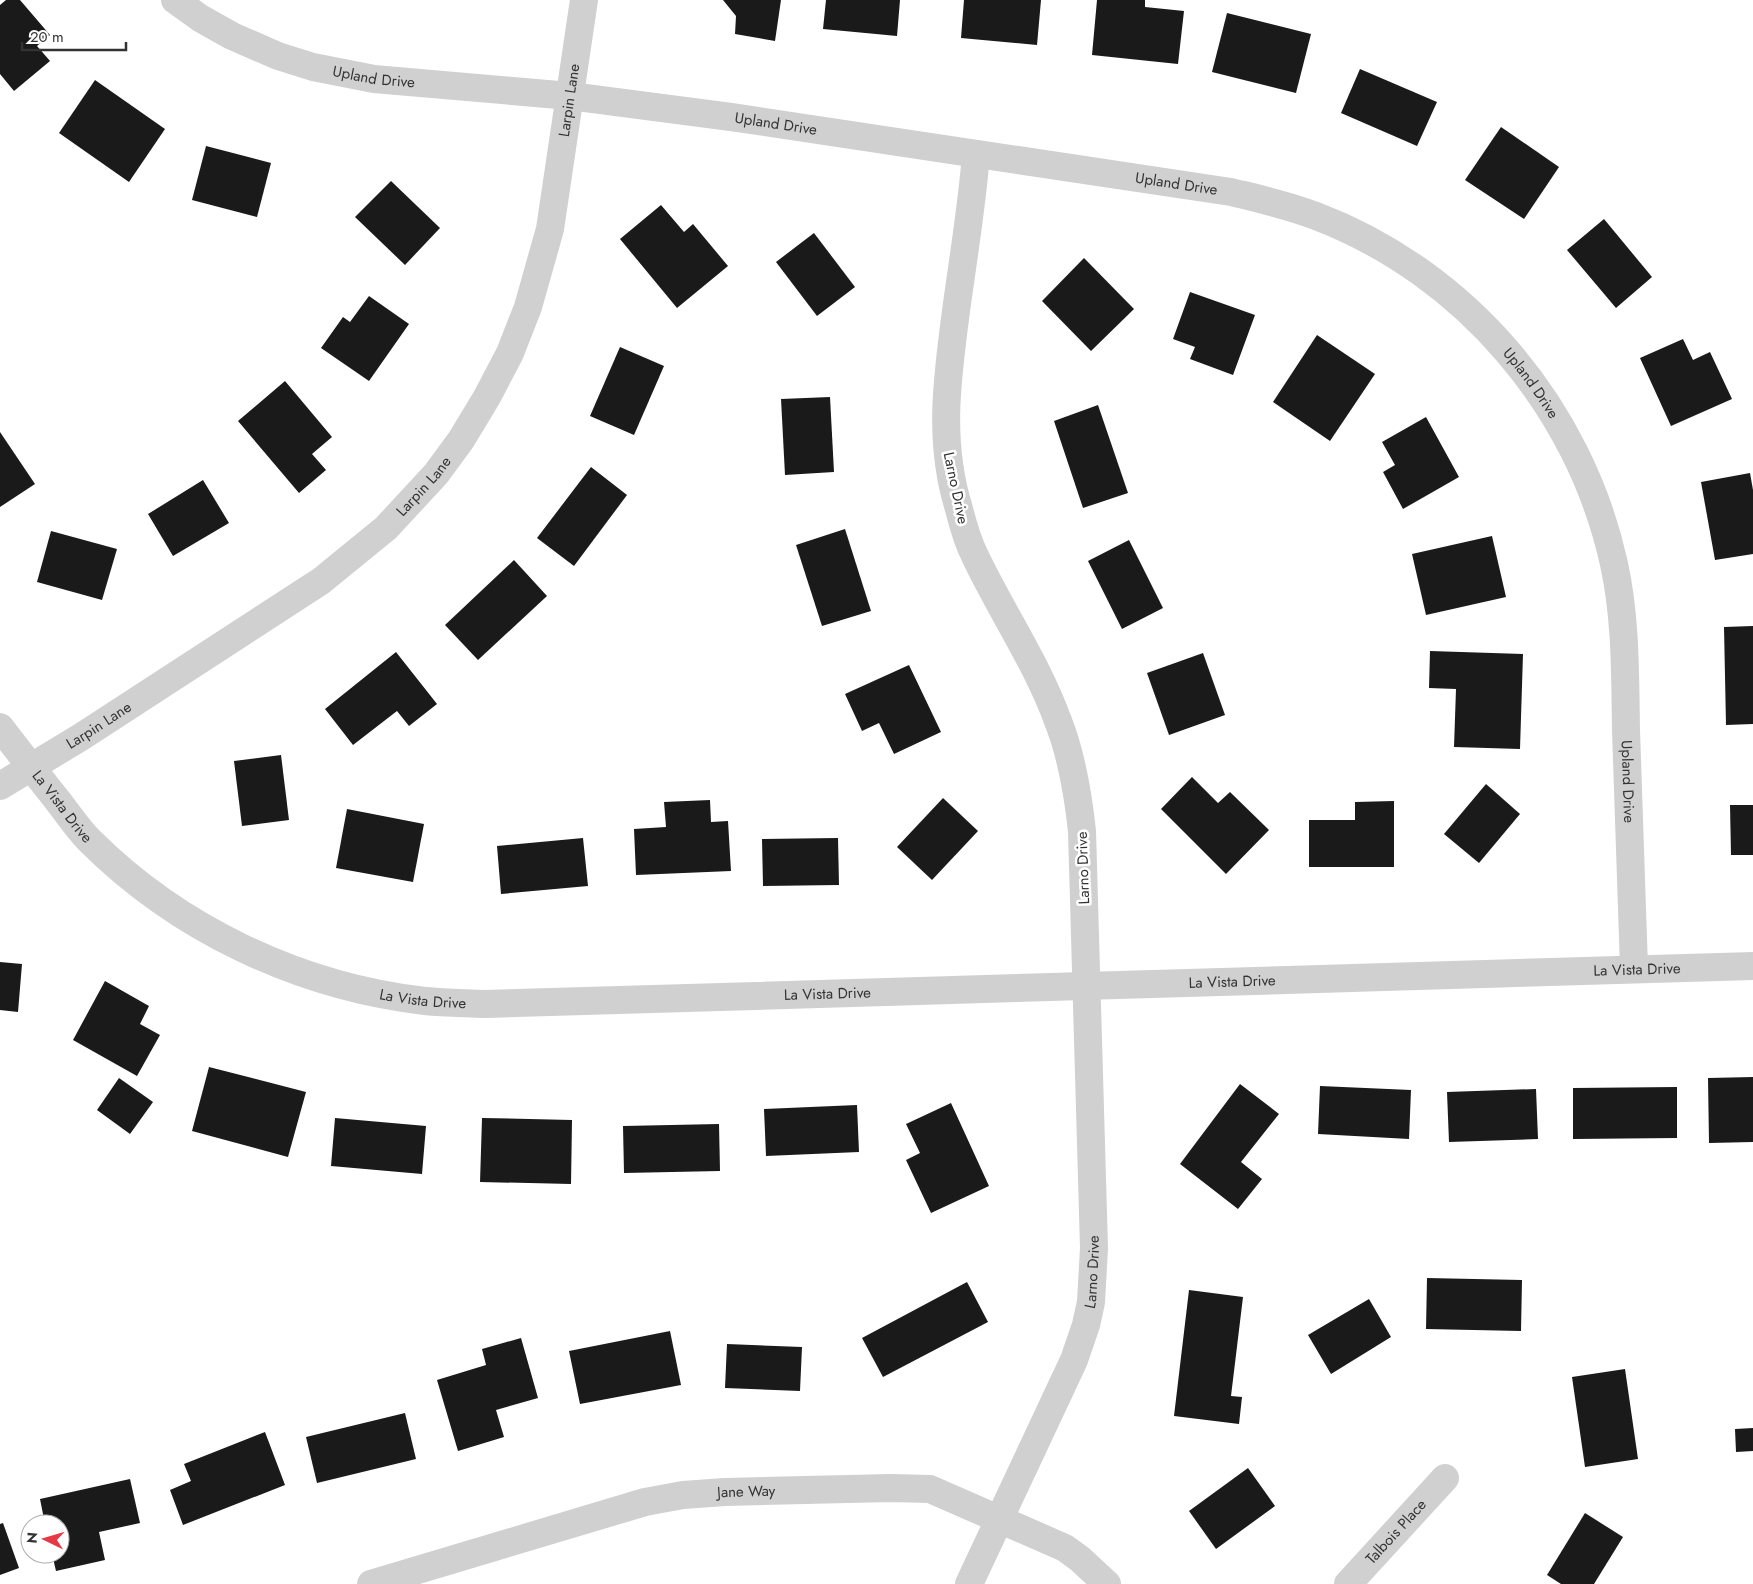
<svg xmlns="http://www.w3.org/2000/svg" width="1753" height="1584" viewBox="0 0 1753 1584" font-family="Jost,sans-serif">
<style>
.building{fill:#1a1a1a}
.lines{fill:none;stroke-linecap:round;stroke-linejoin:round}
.street{stroke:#d0d0d0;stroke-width:28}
.labels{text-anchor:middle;stroke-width:5;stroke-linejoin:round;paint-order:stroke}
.street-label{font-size:15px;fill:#333;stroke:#fff}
</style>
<rect width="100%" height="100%" fill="#fff"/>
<!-- building -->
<g class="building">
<path d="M6,0H20L50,35L37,46L50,61L14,91L0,74V5Z"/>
<path d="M723,0H781L775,41L735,34L736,16Z"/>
<path d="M826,0H900L897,36L823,29Z"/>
<path d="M964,0H1041L1037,45L961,38Z"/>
<path d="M1097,0H1145V7L1184,11L1178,64L1092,55Z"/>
<path d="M1227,13L1311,34L1296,93L1212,72Z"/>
<path d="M1360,69L1437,102L1417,146L1341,113Z"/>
<path d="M95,80L165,129L129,182L59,133Z"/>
<path d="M1501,127L1559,167L1524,219L1465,180Z"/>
<path d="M206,146L271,163L257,217L192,200Z"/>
<path d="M391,181L440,228L405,265L355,217Z"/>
<path d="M661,205L684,232L693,224L728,266L677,308L620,239Z"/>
<path d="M1604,219L1652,277L1616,308L1567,250Z"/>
<path d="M814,233L855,287L817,316L776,262Z"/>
<path d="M1084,258L1134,309L1091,351L1042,301Z"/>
<path d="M1190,292L1255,315L1233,375L1190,359L1195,347L1173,339Z"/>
<path d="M369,296L409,324L369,381L321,348L343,317L350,322Z"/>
<path d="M1317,335L1375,374L1330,441L1273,402Z"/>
<path d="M1683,339L1693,360L1710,352L1732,399L1671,426L1640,358Z"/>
<path d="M620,347L664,366L634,435L590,416Z"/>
<path d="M285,381L332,437L312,454L326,470L299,493L238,421Z"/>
<path d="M830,397L834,472L785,475L781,399Z"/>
<path d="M1098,405L1128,493L1083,508L1054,421Z"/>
<path d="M1426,417L1459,477L1403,509L1383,472L1395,465L1382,442Z"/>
<path d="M0,432L35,484L0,507Z"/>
<path d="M591,467L627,495L574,566L537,538Z"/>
<path d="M1750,473L1753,490V554L1715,560L1701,482Z"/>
<path d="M203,480L229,523L173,556L148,514Z"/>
<path d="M845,529L871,611L822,626L796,545Z"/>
<path d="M51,531L117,549L102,600L37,582Z"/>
<path d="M1492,536L1506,597L1426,615L1412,554Z"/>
<path d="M1129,540L1163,608L1122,629L1088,561Z"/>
<path d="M514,560L547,596L478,660L445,625Z"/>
<path d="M1753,626V724L1726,725L1724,627Z"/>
<path d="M1430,651L1523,654L1520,749L1454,747L1456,689L1429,688Z"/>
<path d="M396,652L437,704L409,726L397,711L353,745L325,709Z"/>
<path d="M1203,653L1225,715L1169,735L1147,673Z"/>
<path d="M909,665L941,732L894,754L879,723L862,731L845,694Z"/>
<path d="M281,755L289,820L242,826L234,761Z"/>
<path d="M1192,777L1218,803L1230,792L1269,830L1226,874L1161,809Z"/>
<path d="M1486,784L1520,814L1479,863L1444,834Z"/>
<path d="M943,798L978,831L932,880L897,847Z"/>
<path d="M710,800L711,822L728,821L731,871L636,875L634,829L666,827L664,802Z"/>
<path d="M1394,801V867H1309V820H1355V802Z"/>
<path d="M1730,805H1753V855H1731Z"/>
<path d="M347,809L424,824L413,882L336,868Z"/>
<path d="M583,838L588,886L501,894L497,846Z"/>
<path d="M838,838L839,885L763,886L762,839Z"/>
<path d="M0,962L22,964L18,1012L0,1010Z"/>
<path d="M105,981L149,1006L140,1024L160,1035L137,1076L73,1040Z"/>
<path d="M209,1067L306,1092L288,1157L192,1131Z"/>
<path d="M1753,1077V1142L1709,1143L1708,1078Z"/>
<path d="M119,1078L153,1102L130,1134L97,1110Z"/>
<path d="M1240,1084L1279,1114L1241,1162L1262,1179L1238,1209L1180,1164Z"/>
<path d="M1320,1086L1411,1090L1409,1139L1318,1134Z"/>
<path d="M1677,1087V1138L1573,1139V1088Z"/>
<path d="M1536,1089L1538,1139L1449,1142L1447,1092Z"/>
<path d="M951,1103L989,1186L931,1213L906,1160L920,1153L906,1124Z"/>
<path d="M857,1105L859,1152L766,1156L764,1109Z"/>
<path d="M335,1118L426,1126L422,1174L331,1166Z"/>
<path d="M482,1118L572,1120L571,1184L480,1182Z"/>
<path d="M719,1124L720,1171L624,1173L623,1126Z"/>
<path d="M1427,1278L1522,1280L1521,1331L1426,1329Z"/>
<path d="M967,1282L988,1322L883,1377L862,1338Z"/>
<path d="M1189,1290L1243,1297L1231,1396L1242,1397L1239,1424L1174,1416Z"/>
<path d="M1369,1299L1391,1337L1331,1374L1308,1335Z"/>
<path d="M670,1331L681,1385L580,1404L569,1351Z"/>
<path d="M521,1338L538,1398L496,1410L504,1437L458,1451L437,1380L486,1365L482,1349Z"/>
<path d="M727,1344L802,1347L800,1391L725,1388Z"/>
<path d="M1625,1369L1638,1459L1585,1467L1572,1377Z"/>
<path d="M405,1413L416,1459L317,1483L306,1437Z"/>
<path d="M1753,1428V1451L1736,1452L1735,1429Z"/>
<path d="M265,1432L285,1485L183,1525L170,1490L191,1481L184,1464Z"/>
<path d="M1248,1468L1275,1506L1216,1549L1189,1511Z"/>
<path d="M130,1479L140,1523L99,1532L105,1560L56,1571L52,1554H60V1524H45L40,1499Z"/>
<path d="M1585,1513L1623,1537L1594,1584H1561L1547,1575Z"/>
<path d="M3,1523L19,1568L0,1575V1524Z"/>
</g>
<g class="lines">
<!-- street -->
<g class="street">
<path id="s1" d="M175,0L200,18L232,36L278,56L313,67L374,79L570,96L731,117L1231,192C1260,199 1288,205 1316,216C1466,273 1580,408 1614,564C1626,618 1625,675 1626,730C1629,809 1631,889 1634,968"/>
<path id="s2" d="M0,727C19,752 39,777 58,801C68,814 78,829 89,840C178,929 300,987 425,1001C445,1003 465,1003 485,1004L1753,966"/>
<path id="s3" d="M0,786L81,737L321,581L386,528L436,474L461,440L487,397L510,353L528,307L550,229L584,0"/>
<path id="s4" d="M371,1584L645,1502L683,1495L725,1492L891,1488L930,1489L1065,1548L1080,1559L1107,1584"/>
<path id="s5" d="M969,1584L1074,1360L1086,1325L1091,1302L1094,1248L1082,831C1078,794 1072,756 1058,721C1037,663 1001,611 975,556C968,542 963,525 959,509C938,442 947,379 956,311C963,259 972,206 976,154"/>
<path id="s6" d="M1348,1584L1445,1478"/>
</g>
</g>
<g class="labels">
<!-- street labels -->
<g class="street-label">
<text dy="5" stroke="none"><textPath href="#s1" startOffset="216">Upland Drive</textPath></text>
<text dy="5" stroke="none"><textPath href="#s3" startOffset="941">Larpin Lane</textPath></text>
<text dy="5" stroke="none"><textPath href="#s1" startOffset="621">Upland Drive</textPath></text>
<text dy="5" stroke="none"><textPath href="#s1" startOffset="1026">Upland Drive</textPath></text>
<text dy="5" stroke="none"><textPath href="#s1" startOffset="1446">Upland Drive</textPath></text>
<text dy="5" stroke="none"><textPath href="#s3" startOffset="521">Larpin Lane</textPath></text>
<text transform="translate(956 488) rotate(78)" y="5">Larno Drive</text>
<text dy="5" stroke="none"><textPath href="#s3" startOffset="116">Larpin Lane</textPath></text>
<text dy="5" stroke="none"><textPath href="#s1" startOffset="1865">Upland Drive</textPath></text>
<text dy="5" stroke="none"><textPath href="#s2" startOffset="101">La Vista Drive</textPath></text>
<text transform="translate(1083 868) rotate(-92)" y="5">Larno Drive</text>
<text dy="5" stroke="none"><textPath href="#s2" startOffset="1736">La Vista Drive</textPath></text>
<text dy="5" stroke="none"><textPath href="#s2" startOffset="1331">La Vista Drive</textPath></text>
<text dy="5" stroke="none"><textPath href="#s2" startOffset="926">La Vista Drive</textPath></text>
<text dy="5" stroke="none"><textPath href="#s2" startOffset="521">La Vista Drive</textPath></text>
<text dy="5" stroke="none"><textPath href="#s5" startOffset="338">Larno Drive</textPath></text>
<text dy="5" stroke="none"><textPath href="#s4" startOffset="388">Jane Way</textPath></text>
<text dy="5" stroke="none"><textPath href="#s6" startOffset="71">Talbois Place</textPath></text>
</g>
</g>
<!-- north arrow -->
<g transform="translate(45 1539) rotate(275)"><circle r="24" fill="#ffffff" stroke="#adadad"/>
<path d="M0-4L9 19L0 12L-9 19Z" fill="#e63946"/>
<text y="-8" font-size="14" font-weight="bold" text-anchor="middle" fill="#333333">N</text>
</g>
<!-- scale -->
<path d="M22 42v8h104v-8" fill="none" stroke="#333333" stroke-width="2.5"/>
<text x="30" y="42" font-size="15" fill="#333333" stroke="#ffffff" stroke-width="4" paint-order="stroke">20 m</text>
</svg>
